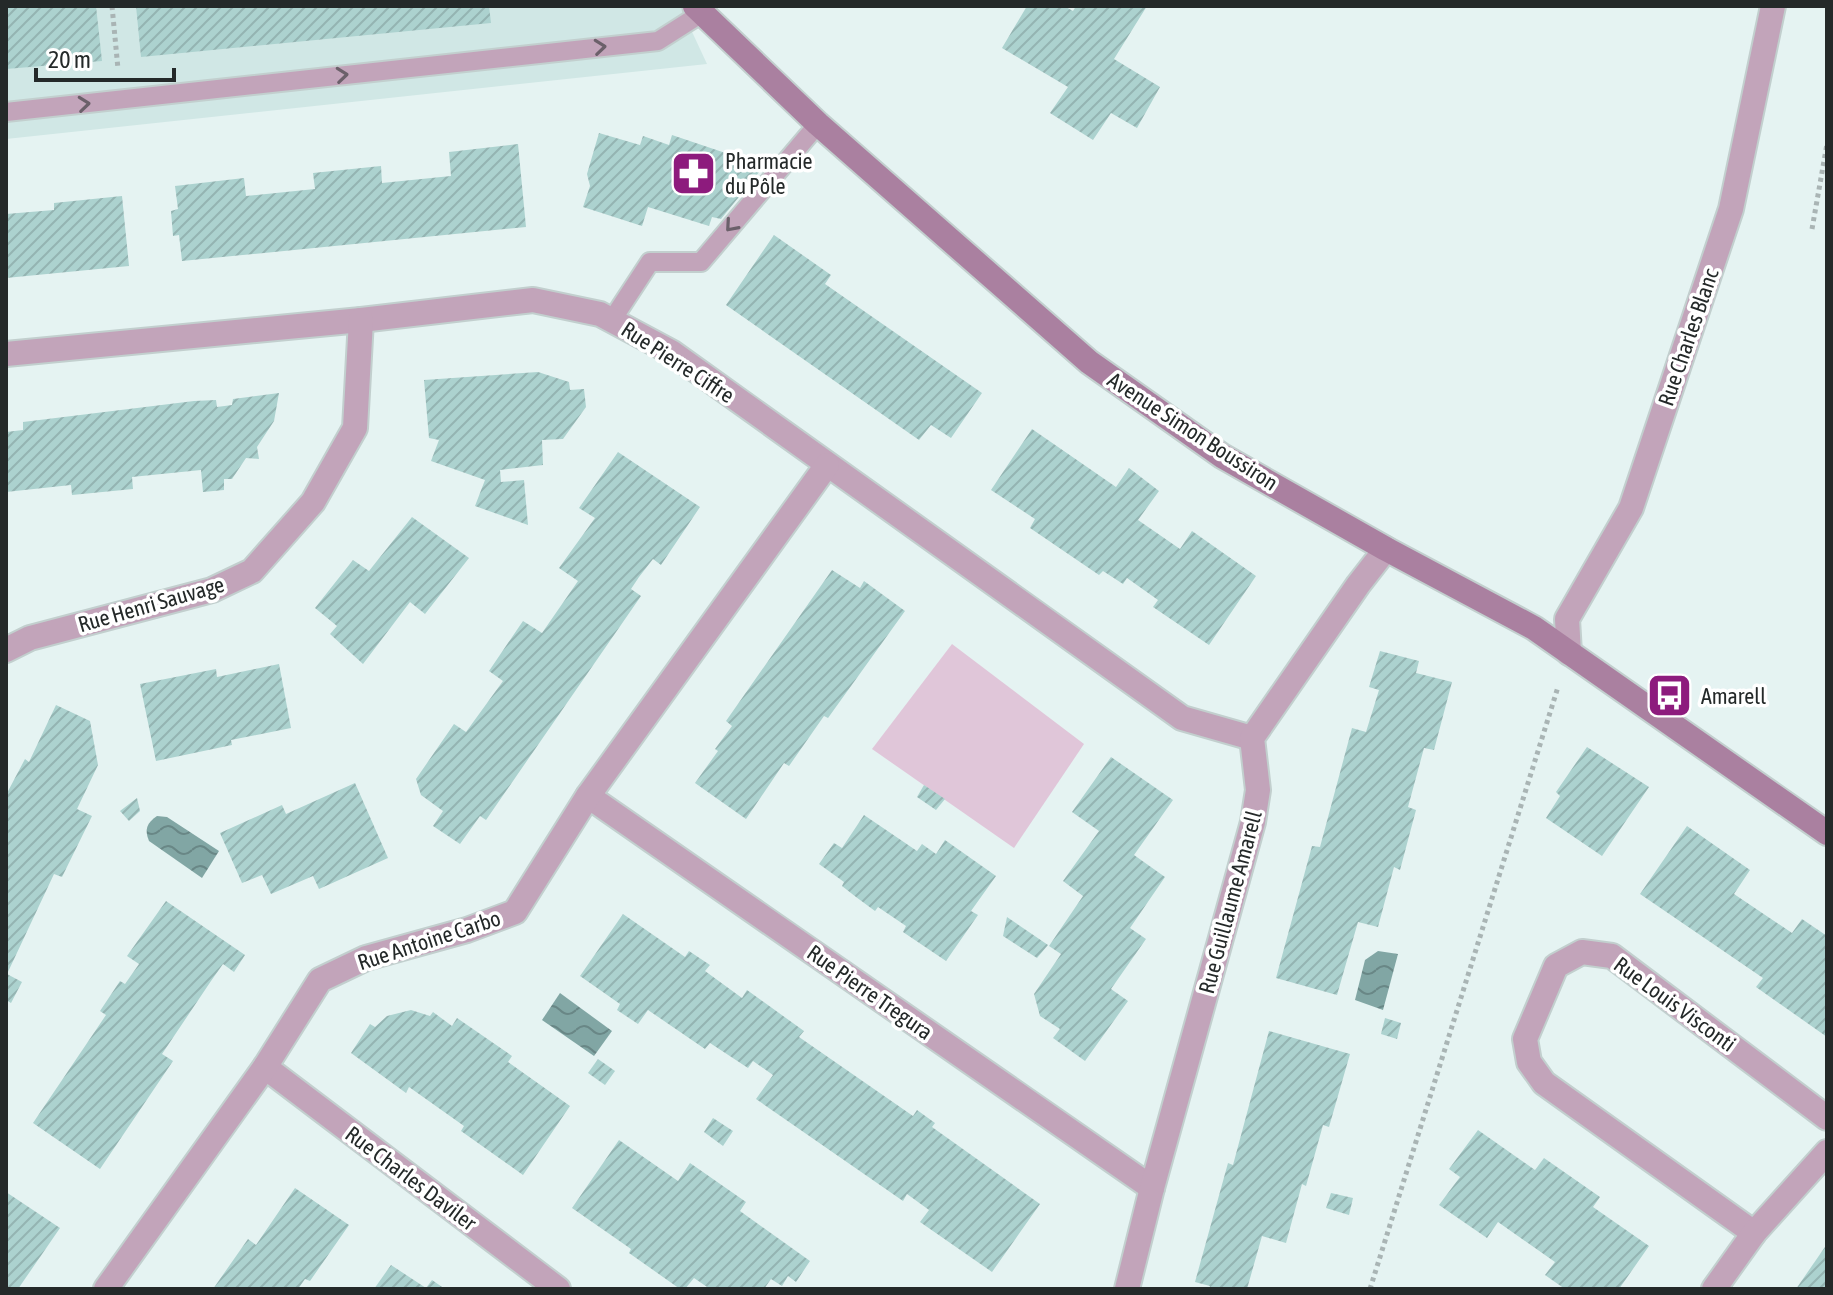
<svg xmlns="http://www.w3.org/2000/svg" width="1833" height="1295" viewBox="0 0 1833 1295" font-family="'Asap Condensed',sans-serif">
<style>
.built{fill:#d0e7e5}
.park{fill:#e0c6d9}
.water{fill:url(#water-waves)}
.building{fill:url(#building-hatch)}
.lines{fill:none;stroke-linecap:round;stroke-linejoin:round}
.lane-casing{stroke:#c2cfce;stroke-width:22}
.street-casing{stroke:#c2cfce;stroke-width:28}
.secondary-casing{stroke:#c2cfce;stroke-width:28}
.path{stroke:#a9b4b4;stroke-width:5;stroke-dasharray:4 4;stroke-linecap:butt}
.lane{stroke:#c2a4ba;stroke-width:18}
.street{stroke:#c2a4ba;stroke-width:24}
.secondary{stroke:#aa80a0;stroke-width:24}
.oneway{stroke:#6b606a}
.labels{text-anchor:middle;stroke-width:7;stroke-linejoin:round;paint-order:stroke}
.poi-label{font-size:22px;fill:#242929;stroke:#fff;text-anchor:start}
.street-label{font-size:22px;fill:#242929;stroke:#fff}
</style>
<defs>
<pattern id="water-waves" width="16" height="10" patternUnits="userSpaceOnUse" patternTransform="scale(2)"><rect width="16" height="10" fill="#81a6a4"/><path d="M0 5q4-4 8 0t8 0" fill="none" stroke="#698786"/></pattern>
<pattern id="building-hatch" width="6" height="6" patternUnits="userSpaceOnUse" patternTransform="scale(2)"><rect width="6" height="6" fill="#acd2cf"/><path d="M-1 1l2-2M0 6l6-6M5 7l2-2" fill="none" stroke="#94b4b2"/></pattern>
</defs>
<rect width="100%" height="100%" fill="#e5f3f2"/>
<!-- built -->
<path class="built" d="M6,6H680L707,64L6,139Z"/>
<!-- park -->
<path class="park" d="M952,644L1084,744L1014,848L872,749Z"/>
<!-- water -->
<g class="water">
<path d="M157,816L167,817L219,851L202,878L149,841C144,829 147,823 157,816Z"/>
<path d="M1378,951L1398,954L1383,1010L1355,1000L1365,960Z"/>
<path d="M560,993L612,1031L594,1056L542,1020Z"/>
</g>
<!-- building -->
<g class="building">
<path d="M6,6H96L102,61L6,69Z"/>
<path d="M136,6H489L491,23L141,57Z"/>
<path d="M1027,6H1064L1073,11L1076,6H1147L1114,59L1160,87L1137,128L1111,113L1093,140L1050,113L1068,87L1002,48Z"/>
<path d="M599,133L640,145L643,136L669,145L672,135L764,166L721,219L712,217L709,226L648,207L642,226L583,207L590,186L587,174Z"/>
<path d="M518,144L526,227L182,261L179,235L173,236L171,211L178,209L175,186L244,178L246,196L315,189L313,173L381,166L382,183L451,176L449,152Z"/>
<path d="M122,196L129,266L6,278V214L54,210V203Z"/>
<path d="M774,235L831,275L825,284L982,393L951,438L931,425L919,440L726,305Z"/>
<path d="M538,372L569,382L570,390L584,389L586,407L563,439L542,440L543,465L500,470L501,482L524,480L528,525L475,506L485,480L431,461L439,440L429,438L424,380Z"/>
<path d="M279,393L274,421L257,447L259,459L246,458L232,479H224V490L203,492L201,470L132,477L133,489L72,495L71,485L6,492V432L23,430V422L194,401L216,400L217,407L232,405L233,399Z"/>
<path d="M1032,429L1116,487L1129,468L1159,491L1138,520L1180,549L1192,531L1256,576L1209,645L1153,607L1158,600L1127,578L1123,584L1103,571L1099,575L1030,528L1035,519L991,490Z"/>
<path d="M618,452L700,507L661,565L653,559L639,577L631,589L641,596L486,820L480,816L460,844L433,826L443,811L421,795L416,779L454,724L466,732L503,681L489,671L523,621L542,633L578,581L559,568L595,518L579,508Z"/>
<path d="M412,517L469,558L425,614L410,602L363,664L330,634L337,626L315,608L353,560L369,571Z"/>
<path d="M832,570L860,588L864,581L905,611L828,718L824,716L789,766L784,763L746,819L695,783L718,751L715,749L732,726L726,721Z"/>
<path d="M1380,651L1419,661L1416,673L1452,682L1434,750L1424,748L1408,807L1416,810L1400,870L1394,867L1378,927L1358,922L1337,995L1276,978L1312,846L1320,847L1352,728L1366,732L1379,690L1369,687Z"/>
<path d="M279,664L291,728L231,740L232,745L156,761L140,684L216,669L217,677Z"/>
<path d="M56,705L90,721L98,765L77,809L92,816L62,877L54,874L7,974L22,982L11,1003L6,1000V795L25,759L29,762Z"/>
<path d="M1587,747L1649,787L1602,856L1546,818L1560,796L1556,792Z"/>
<path d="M1111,757L1173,800L1134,855L1165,877L1130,928L1146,939L1111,989L1128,1001L1085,1061L1053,1038L1060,1029L1040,1016L1034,994L1061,954L1049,946L1083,896L1063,881L1099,831L1072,812Z"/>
<path d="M355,783L388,858L319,889L313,876L271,894L262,875L242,883L220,833L282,805L286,814Z"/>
<path d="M924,785L945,799L936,810L917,797Z"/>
<path d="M137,798L140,811L129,821L120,811Z"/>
<path d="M864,815L917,851L922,844L936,854L945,840L996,876L971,911L978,915L946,961L903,932L906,926L878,907L875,911L856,897L842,886L844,882L819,864L834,843L842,848Z"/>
<path d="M1687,826L1750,870L1734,894L1792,933L1802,919L1827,936V1037L1756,987L1763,978L1640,894Z"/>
<path d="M166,901L245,955L234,972L223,964L211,981L162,1054L173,1061L100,1169L33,1123L106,1015L100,1011L120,981L125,984L139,964L127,956Z"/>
<path d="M623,914L685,957L689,951L710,965L705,971L742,998L747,990L804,1031L799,1037L913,1116L917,1110L935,1123L932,1127L1040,1204L992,1272L920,1222L929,1210L907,1194L903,1201L756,1099L773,1075L753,1061L748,1068L710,1043L705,1049L648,1010L638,1024L617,1010L620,1004L580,976Z"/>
<path d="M1007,917L1048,945L1037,958L1003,936Z"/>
<path d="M411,1010L430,1016L433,1012L452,1026L457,1018L512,1056L508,1062L570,1106L523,1175L461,1131L464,1126L409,1087L406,1093L351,1053L370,1024L375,1027L387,1016Z"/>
<path d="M1385,1018L1401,1023L1397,1039L1381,1034Z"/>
<path d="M1269,1031L1350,1054L1329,1127L1323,1125L1306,1186L1302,1184L1286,1243L1262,1236L1247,1289H1209L1210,1286L1195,1282L1228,1163L1233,1165Z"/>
<path d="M598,1059L615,1071L605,1085L588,1073Z"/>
<path d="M713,1118L733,1131L723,1146L704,1132Z"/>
<path d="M1478,1130L1535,1170L1544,1158L1600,1197L1593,1207L1649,1246L1619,1289H1565L1545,1275L1555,1262L1498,1222L1487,1238L1439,1205L1460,1177L1449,1169Z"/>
<path d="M619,1140L678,1181L690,1163L746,1202L740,1211L810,1261L796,1282L788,1276L782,1286L771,1279L764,1289H710L694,1278L685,1289H680L629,1253L631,1249L572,1208Z"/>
<path d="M295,1188L349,1225L310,1281L305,1279L298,1289H213L248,1239L256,1245Z"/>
<path d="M6,1192L60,1228L18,1289H6Z"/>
<path d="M1331,1193L1353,1198L1349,1215L1326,1208Z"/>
<path d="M1827,1244V1289H1796Z"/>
<path d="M391,1265L426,1288L432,1280L445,1289H374Z"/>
</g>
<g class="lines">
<defs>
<g id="lane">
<path d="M6,112L658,41L702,13"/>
<path d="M612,320L650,262H701L818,124"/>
</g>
<g id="street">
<path d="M6,354L361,320L533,300L600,314L671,352L1182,718L1252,738"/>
<path d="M6,650L30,638L212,590L252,571L313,502L355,428L361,320"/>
<path d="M1569,653L1567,619L1631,508L1731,209L1773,6"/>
<path d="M588,796L1152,1188"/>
<path d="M265,1067L558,1289"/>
<path d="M1754,1233L1544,1083L1529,1062L1525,1039L1556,966L1582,952L1612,956L1827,1118"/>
<path d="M106,1289L265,1067L320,980L366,958L467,930L515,912L588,796L827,465"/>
<path d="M1127,1289L1152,1188L1253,822L1258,790L1252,738L1358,585L1386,549"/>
<path d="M1714,1289L1754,1233L1827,1152"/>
</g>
<path id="secondary" d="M695,6L818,124L1089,362L1222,456L1386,549L1534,628L1827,833"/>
</defs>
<!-- lane casing -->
<use href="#lane" class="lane-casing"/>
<!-- street casing -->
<use href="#street" class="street-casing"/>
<!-- secondary casing -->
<use href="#secondary" class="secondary-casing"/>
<!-- path -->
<g class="path">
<path d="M112,6L118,69"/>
<path d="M1812,229L1827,144"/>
<path d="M1370,1289L1558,687"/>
</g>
<!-- lane -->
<use href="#lane" class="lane"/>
<!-- street -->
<use href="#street" class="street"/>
<!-- secondary -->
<use href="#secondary" class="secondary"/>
</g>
<!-- one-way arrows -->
<defs><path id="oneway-chevron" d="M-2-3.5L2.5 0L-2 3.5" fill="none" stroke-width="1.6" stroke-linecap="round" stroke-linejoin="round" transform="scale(2)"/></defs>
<g class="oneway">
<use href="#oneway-chevron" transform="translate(600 47) rotate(-6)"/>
<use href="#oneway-chevron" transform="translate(342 75) rotate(-6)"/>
<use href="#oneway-chevron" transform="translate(84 104) rotate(-6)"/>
<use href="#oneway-chevron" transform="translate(731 226) rotate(131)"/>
</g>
<!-- icons -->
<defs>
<symbol id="pharmacy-square" viewBox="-11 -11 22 22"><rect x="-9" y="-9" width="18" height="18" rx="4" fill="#8d1b7d" stroke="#fff"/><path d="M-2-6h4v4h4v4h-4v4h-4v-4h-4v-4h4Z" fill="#fff"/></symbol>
<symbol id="bus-square" viewBox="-11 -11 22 22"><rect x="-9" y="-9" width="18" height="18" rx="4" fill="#8d1b7d" stroke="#fff"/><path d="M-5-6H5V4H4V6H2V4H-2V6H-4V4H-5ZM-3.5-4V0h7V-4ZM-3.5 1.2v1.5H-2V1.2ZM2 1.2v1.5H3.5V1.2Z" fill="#fff"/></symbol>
</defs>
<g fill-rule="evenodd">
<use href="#pharmacy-square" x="668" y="148" width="51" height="51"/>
<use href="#bus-square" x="1644" y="670" width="51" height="51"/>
</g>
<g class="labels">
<!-- poi labels -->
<g class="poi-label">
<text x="725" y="169">Pharmacie<tspan x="725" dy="25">du Pôle</tspan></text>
<text x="1701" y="704">Amarell</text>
</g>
<!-- street labels -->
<g class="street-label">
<text transform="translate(1688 337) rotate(-71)" y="8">Rue Charles Blanc</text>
<text transform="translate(678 362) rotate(33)" y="8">Rue Pierre Ciffre</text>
<text transform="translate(1193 431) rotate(33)" y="8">Avenue Simon Boussiron</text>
<text transform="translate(151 604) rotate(-16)" y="8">Rue Henri Sauvage</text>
<text transform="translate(1230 902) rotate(-75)" y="8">Rue Guillaume Amarell</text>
<text transform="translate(429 940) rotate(-18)" y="8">Rue Antoine Carbo</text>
<text transform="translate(870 992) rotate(35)" y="8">Rue Pierre Tregura</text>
<text transform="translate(1675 1004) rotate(36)" y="8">Rue Louis Visconti</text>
<text transform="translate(411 1178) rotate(37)" y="8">Rue Charles Daviler</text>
</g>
</g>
<!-- border -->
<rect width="1833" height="1295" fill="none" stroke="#242929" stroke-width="16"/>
<!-- scale -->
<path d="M36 68v12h138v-12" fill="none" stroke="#242929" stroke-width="4"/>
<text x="48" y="68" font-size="24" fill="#242929" stroke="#ffffff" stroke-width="6" paint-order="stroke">20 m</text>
</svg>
